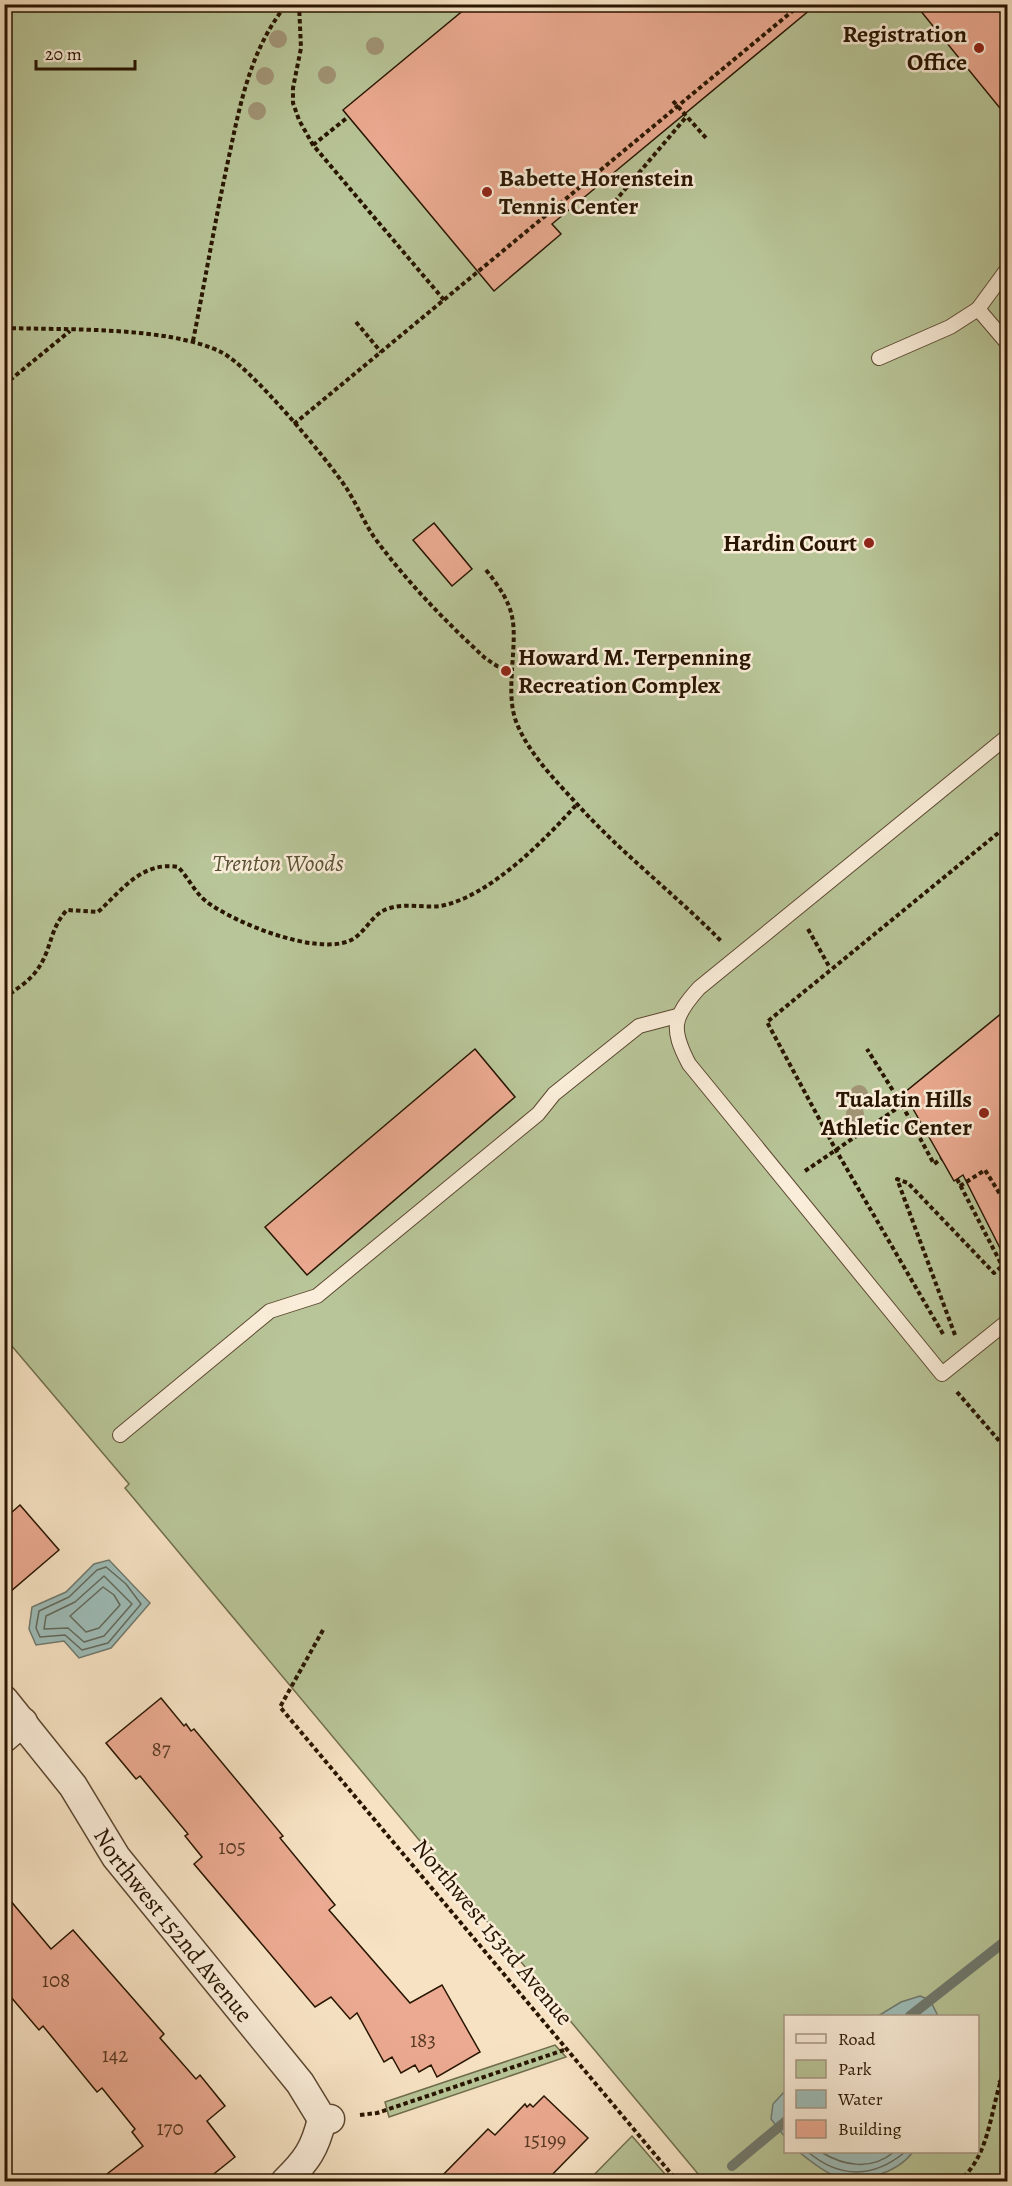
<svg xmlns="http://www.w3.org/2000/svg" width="1012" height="2186" viewBox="0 0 1012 2186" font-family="Alegreya,serif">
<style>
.green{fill:#b8c598;stroke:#706d4c;stroke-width:1.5;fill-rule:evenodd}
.water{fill:#9ebdb9;stroke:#6f7a6f;stroke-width:1.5}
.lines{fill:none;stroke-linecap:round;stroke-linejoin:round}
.shore{stroke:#63695c;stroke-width:1.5}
.stream{stroke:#6f7a6f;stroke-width:10}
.building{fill:#ebaa91;stroke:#281500;stroke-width:1.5}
.service-casing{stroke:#5c4831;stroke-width:16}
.minor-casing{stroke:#5c4831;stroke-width:31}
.path{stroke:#281500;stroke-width:4;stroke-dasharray:4.5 3;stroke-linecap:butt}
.service{stroke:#faedd9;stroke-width:14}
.minor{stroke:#faedd9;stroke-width:28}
.tree{fill:#a19475}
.poi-dot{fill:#8f2418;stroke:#faedd9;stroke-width:2}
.labels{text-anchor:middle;stroke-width:5;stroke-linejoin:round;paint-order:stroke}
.number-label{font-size:21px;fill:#593a24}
.poi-label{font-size:24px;font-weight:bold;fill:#281500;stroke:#faedd9;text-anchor:end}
.park-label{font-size:24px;font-style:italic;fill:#5a5335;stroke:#faedd9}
.street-label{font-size:24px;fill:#281500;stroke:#faedd9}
</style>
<rect width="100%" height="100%" fill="#f7e3c4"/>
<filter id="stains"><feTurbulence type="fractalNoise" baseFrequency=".00333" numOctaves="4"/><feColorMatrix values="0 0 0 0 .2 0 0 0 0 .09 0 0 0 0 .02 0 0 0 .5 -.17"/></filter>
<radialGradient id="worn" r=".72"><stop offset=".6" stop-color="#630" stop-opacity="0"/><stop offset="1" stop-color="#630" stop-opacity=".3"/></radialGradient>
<!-- green -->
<g class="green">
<path d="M4,5H1007V2181H704L125,1488L129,1484L5,1338ZM786,2016H978V2152H786Z"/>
<path d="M555,2045L566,2057L389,2117L385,2102Z"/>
<path d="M632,2136L671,2181H588Z"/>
</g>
<!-- water -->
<g class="water">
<path d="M109,1560L150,1603L111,1648L79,1658L64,1641L36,1645L29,1629L32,1607L66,1592L94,1564Z"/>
<path d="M920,1996L930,2000L938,2016H878L901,2002Z"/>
<path d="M785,2091V2137L771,2119L773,2104Z"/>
<path d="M799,2152H913C897,2173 860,2185 835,2176C822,2171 809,2160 799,2152Z"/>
</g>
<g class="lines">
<!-- shore -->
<g class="shore">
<path d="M106,1567L126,1584L141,1604L108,1643L82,1650L65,1635L40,1637L36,1628L39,1611L69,1597L97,1570Z"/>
<path d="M104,1576L132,1604L104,1636L84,1642L68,1628L44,1629L46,1616L75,1602Z"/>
<path d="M103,1587L114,1595L120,1605L99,1628L86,1632L70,1616Z"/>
<path d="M808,2152C840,2179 874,2178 905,2152"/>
<path d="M821,2152C844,2166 871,2171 894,2152"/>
</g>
<!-- stream -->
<g class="stream">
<path d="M910,2016L1008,1939"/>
<path d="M732,2166L786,2121"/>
</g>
</g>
<!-- building -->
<g class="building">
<path d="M471,4H817L552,224L561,234L494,291L343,110Z"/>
<path d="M915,4H1008V118Z"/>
<path d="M434,523L472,569L452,586L413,540Z"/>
<path d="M1008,1008V1264L963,1175L954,1181L904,1093Z"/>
<path d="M475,1049L515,1097L307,1275L265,1227Z"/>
<path d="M20,1505L59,1550L4,1597V1519Z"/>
<path d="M161,1698L184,1726L186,1724L191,1731L194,1729L283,1836L280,1838L335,1905L329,1910L410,2003L442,1985L480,2052L437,2077L431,2065L419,2072L415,2065L401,2073L392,2057L384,2062L357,2013L350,2019L331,1997L315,2007L194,1864L202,1857L185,1836L188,1834L140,1776L136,1779L106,1743Z"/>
<path d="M4,1893L51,1949L73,1930L164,2034L160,2038L196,2079L200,2075L225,2106L207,2121L235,2157L205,2181H98L143,2146L132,2132L135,2129L102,2088L97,2092L43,2026L39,2030L4,1989Z"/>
<path d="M544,2096L588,2138L546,2181H437L488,2129L495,2135L525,2104L527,2107L530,2104L533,2107Z"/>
</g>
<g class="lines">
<defs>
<g id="service">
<path d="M1008,268L978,309L1008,344"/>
<path d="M879,358L950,327L978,309"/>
<path d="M1008,736L699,988C673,1017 670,1028 689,1064L942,1374L1008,1321"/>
<path d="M120,1435L270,1311L317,1296L538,1114L554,1094L639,1026L677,1016"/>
</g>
<g id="minor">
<path id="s1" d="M4,1700L73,1786L116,1857L300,2083L322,2119H330"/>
<path d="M4,1738L23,1722"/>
<path d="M285,2182C307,2160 315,2149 322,2119"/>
</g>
</defs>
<!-- service casing -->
<use href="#service" class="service-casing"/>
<!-- minor casing -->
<use href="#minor" class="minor-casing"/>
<!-- path -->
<g class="path">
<path d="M299,4L301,48L293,88V103L299,120L313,145L444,300"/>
<path d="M673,101L706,138"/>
<path d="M313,145L348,117"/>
<path d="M622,208L616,200L687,116"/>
<path d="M356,322L381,352"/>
<path d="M4,328C65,330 167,326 221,352C250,366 328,460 347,489C357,505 364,522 374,537C406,581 445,621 485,658L497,666L512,670C511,688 510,707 517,724C530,755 556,781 578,805C622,854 675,894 721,941"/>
<path d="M193,341C205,281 215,221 228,161C240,105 250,49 287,4"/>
<path d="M4,385L70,331"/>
<path d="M294,424L801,4"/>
<path d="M486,570C518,610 515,622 512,670"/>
<path d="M808,929L830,968"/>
<path d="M1003,995L1008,989"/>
<path d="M4,998C15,990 30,981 37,970C52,950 49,929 67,910L98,912C122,890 142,861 178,867C189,878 194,892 207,902C235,923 314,955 349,941C366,934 371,913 390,908C406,903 423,908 440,906C488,898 546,839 577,804"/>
<path d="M902,1105L934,1164L941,1159"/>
<path d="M805,1171L902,1105L867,1049"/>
<path d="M957,1179L1008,1277"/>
<path d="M960,1186L985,1170L1008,1207"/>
<path d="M943,1334L837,1152L767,1022L1008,825"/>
<path d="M955,1335L897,1179L908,1183L994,1273L1001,1267"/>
<path d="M957,1392L1008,1451"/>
<path d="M323,1630L280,1707L678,2182"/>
<path d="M999,2080L1008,2091"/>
<path d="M360,2115L377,2113L567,2049"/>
<path d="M958,2182C994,2153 989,2101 1008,2063"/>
</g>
<!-- service -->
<use href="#service" class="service"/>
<!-- minor -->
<use href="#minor" class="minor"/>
</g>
<!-- trees -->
<g class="tree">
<circle cx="278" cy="39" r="9"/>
<circle cx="375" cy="46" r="9"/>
<circle cx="327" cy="75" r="9"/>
<circle cx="265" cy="76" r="9"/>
<circle cx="257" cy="111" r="9"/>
<circle cx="859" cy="1094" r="9"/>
<circle cx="855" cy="1114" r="9"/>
</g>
<!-- markers -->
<g class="poi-dot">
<circle cx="979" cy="48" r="6"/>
<circle cx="487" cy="192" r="6"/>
<circle cx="869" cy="543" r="6"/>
<circle cx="506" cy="671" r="6"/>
<circle cx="984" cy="1113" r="6"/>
</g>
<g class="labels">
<!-- number labels -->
<g class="number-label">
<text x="161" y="1756">87</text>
<text x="232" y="1854">105</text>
<text x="56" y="1987">108</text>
<text x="423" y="2047">183</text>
<text x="115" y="2062">142</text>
<text x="170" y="2135">170</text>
<text x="545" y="2147">15199</text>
</g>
<!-- poi labels -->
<g class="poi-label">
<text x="967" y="42">Registration<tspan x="967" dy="28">Office</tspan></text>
<text x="499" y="186" text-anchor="start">Babette Horenstein<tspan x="499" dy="28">Tennis Center</tspan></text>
<text x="857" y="551">Hardin Court</text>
<text x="518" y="665" text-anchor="start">Howard M. Terpenning<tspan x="518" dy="28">Recreation Complex</tspan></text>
<text x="972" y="1107">Tualatin Hills<tspan x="972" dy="28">Athletic Center</tspan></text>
</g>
<!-- park labels -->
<g class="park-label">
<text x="278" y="871">Trenton Woods</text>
</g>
<!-- street labels -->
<g class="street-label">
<text dy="8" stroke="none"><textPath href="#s1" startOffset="282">Northwest 152nd Avenue</textPath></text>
<text transform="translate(493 1932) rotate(50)" y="8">Northwest 153rd Avenue</text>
</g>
</g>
<!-- margin -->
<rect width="1012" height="2186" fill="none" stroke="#f7e3c4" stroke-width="24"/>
<rect x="6" y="6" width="1000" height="2174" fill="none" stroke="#281500" stroke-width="3"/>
<rect x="12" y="12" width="988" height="2162" fill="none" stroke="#281500" stroke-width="1.5"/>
<!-- legend -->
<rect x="784" y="2015" width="195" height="138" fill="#faedd9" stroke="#a69782" stroke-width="1.5"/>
<rect x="796" y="2034" width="30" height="9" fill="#faedd9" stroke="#a69782" stroke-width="1.5"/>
<text x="838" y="2045" font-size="18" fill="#281500">Road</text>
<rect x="796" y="2060" width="30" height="18" fill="#b8c598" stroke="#a69782" stroke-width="1.5"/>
<text x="838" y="2075" font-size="18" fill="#281500">Park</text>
<rect x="796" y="2090" width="30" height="18" fill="#9ebdb9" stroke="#a69782" stroke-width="1.5"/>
<text x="838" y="2105" font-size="18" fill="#281500">Water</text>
<rect x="796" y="2120" width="30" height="18" fill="#ebaa91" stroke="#a69782" stroke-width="1.5"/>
<text x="838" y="2135" font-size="18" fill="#281500">Building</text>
<!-- scale -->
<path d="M36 60v9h99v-9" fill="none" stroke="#281500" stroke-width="3"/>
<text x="45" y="60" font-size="18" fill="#281500" stroke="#faedd9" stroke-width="4.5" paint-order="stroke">20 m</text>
<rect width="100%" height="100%" filter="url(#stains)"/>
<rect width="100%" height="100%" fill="url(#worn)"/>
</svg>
